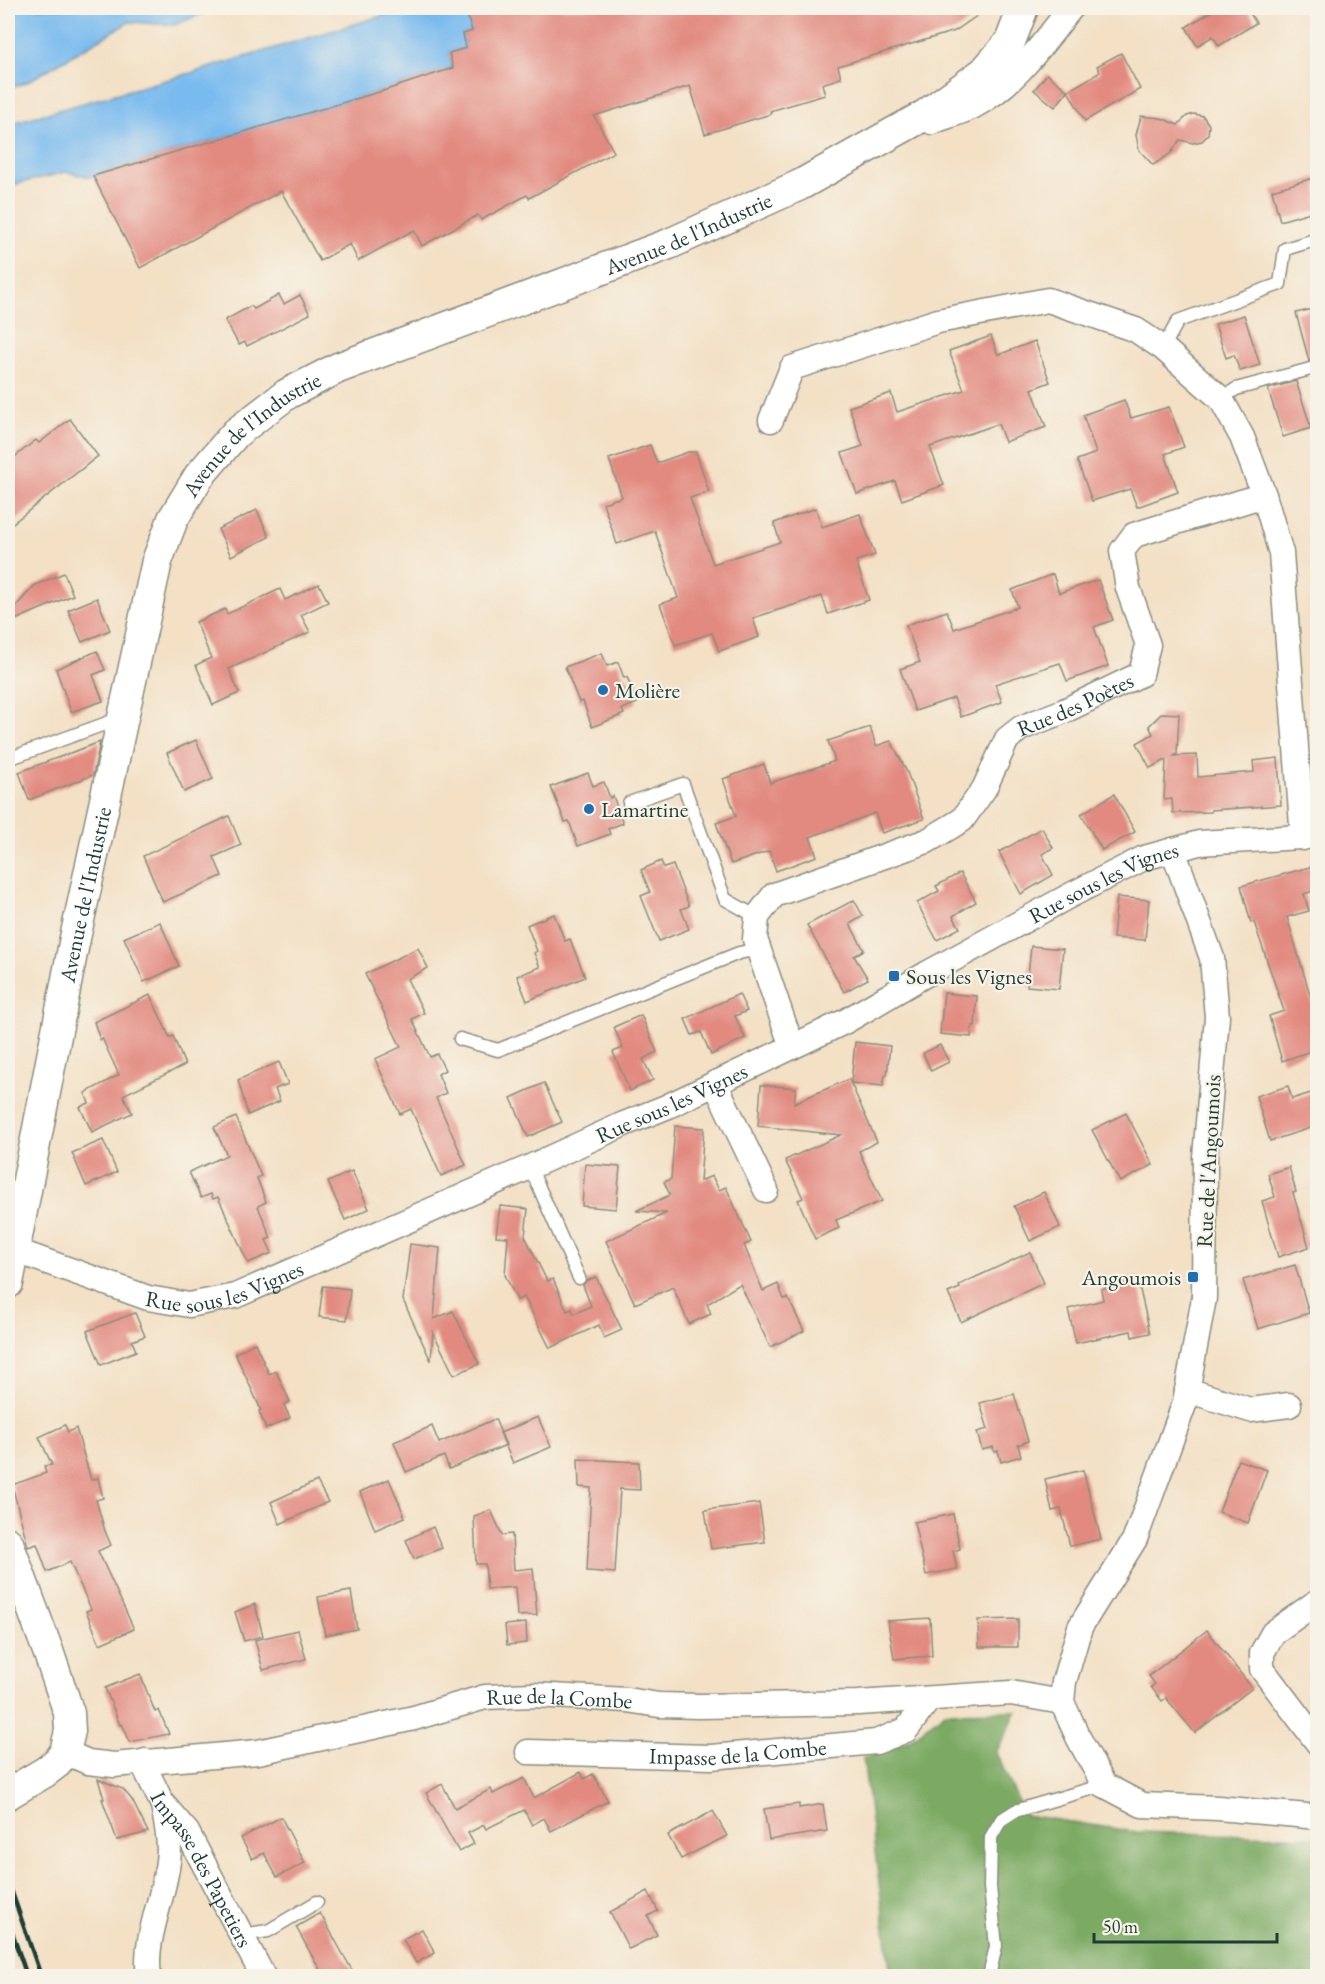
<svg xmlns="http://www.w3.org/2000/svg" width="1325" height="1984" viewBox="0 0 1325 1984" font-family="'EB Garamond',serif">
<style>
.forest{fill:#7caa64;stroke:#4e744c;stroke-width:1.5}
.water{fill:#7abbef;stroke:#4c7c92;stroke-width:1.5}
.building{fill:#e28a80}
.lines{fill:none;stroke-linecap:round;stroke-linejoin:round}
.service-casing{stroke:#898e7c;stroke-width:15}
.minor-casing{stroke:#898e7c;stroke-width:27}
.tertiary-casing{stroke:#898e7c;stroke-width:33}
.service{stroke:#fff;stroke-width:12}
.minor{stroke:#fff;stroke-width:24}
.tertiary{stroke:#fff;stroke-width:30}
.rail{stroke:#1f3d34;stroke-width:4.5}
.poi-dot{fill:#1f6fb2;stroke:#f7f3e8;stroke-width:2}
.labels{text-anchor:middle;stroke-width:4.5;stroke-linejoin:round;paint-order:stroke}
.street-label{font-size:22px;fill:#1f3d34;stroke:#f7f3e8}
.poi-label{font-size:22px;fill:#1f3d34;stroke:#f7f3e8;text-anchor:start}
</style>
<rect width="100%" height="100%" fill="#f7f3e8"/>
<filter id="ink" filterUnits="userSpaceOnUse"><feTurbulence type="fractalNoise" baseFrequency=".0167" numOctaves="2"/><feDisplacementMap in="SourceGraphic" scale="12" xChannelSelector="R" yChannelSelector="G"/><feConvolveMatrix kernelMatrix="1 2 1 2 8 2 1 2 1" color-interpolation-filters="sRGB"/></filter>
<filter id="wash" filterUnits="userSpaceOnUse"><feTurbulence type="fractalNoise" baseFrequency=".008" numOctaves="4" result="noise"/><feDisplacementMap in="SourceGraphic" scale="24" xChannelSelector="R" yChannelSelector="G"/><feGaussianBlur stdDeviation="1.35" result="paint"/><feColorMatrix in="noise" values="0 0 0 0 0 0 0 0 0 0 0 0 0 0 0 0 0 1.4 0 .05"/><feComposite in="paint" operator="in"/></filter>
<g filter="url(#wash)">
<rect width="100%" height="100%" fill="#f3e0c5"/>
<!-- forest -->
<path class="forest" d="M1017,1711L996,1753L1025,1815L1137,1832L1317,1837V1976H891L863,1758L910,1740L945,1712Z"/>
<!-- water -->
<g class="water">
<path d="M8,8H216L174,25L129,22L27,82L8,89Z"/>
<path d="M408,8H476L466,11L472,31L463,34L466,48L449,53L453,68L386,90L90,177L66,172L8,186V124L198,71Z"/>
</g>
<g id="blocks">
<!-- building -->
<g class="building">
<path d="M476,8H988L955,31L838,66L841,78L822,84L825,95L770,111L771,114L705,134L690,86L594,116L614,152L529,198L527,195L481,220L478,215L422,246L414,230L358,261L350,244L320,261L281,191L140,268L93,176L386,90L453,68L449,53L466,48L463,34L472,31L466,11Z"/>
<path d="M1217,8H1247L1256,23L1219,46L1213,36L1197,46L1186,27Z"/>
<path d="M1121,53L1140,89L1085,121L1068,91L1100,72L1097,66Z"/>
<path d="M1047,74L1068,91L1055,107L1034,90Z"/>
<path d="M1194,114L1203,116L1209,125L1208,135L1202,141L1193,143L1180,140L1171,153L1153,165L1139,150L1136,135L1141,116L1161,118L1178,125L1187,116Z"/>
<path d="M1317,177V210L1280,221L1272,190Z"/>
<path d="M279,295L284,304L300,295L310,314L247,346L245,342L239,345L225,320L251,306L254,309Z"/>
<path d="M1317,308V359L1309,361L1296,313Z"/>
<path d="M1244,315L1260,365L1240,371L1234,355L1226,358L1215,324Z"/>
<path d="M991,336L998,355L1035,341L1050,382L1032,389L1046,427L1005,442L998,424L930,447L944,485L902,500L895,481L857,494L842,453L863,446L849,407L891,393L897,412L964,390L949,351Z"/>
<path d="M1296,381L1311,428L1283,437L1268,389Z"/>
<path d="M1124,400L1131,418L1169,407L1184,447L1165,454L1178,492L1137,507L1130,489L1092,501L1077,460L1096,453L1083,415Z"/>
<path d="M70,419L98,456L8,527V462L36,440L39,443Z"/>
<path d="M650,445L657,463L688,452H696L709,492L690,498L713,564L780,542L774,523L816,508L822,527L860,514L875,555L856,561L869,600L828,614L822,596L753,618L759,637L719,651L712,633L675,645L660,604L678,598L655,531L617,544L603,503L622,497L609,459Z"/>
<path d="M257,510L269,537L231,556L218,529Z"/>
<path d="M64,573L73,595L8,623V615L35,585Z"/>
<path d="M1053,574L1059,593L1098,580L1113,620L1094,627L1108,666L1067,681L1060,663L995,684L1002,702L961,717L954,698L915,711L900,669L920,662L906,625L947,611L954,629L1018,607L1012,590Z"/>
<path d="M319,584L328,602L301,615L310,632L229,669L239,693L213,705L196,665L211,658L196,622L225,609L227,614L280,589L285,600Z"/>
<path d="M97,598L110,630L82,642L68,610Z"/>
<path d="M97,651L105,670L93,675L103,701L71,712L56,669Z"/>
<path d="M602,653L607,666L618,662L624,678L627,677L637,703L622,709L624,714L592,727L583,701L579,702L565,667Z"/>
<path d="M1162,713L1179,714L1177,754L1174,756L1197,755L1198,777L1254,772L1253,761L1278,758L1281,805L1211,810V812L1173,813L1172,799L1164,800L1166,760L1150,768L1137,743L1153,734L1149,726Z"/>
<path d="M870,727L876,746L891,741L907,772L924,819L882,833L875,813L810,837L817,856L776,871L769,851L731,864L716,823L736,816L723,779L764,764L770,783L835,761L828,741Z"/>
<path d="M196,740L213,779L184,792L167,753Z"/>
<path d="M100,742L93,775L29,800L19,772Z"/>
<path d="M588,773L593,786L604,782L610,798L613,796L623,823L608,829L610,834L578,846L569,821L565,822L551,787Z"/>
<path d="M1114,794L1135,832L1102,850L1081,814Z"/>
<path d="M229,816L241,845L214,857L222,876L163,902L143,856Z"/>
<path d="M1042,828L1053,848L1042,854L1053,875L1021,894L999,852Z"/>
<path d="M661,861L664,868L673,865L689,906L681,909L689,929L659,941L641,896L650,892L641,870Z"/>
<path d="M1317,865V890L1304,894L1309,911L1287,917L1317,1018V1049L1282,1061L1269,1016L1284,1011L1254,922L1251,923L1241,886Z"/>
<path d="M960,873L976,902L953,916L960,928L937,940L917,903L939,891L936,886Z"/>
<path d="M1117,897L1149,900L1145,940L1113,938Z"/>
<path d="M854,900L863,916L850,924L864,950L854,956L868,979L844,992L807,925Z"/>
<path d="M554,914L565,941L570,939L585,977L527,1001L517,976L540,967L534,953L537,951L527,925Z"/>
<path d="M160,922L179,966L144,982L124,938Z"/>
<path d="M1031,946L1063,949L1059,989L1027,986Z"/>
<path d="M418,948L428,968L407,979L424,1013L412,1019L430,1057L437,1054L445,1070L438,1074L446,1093L436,1098L466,1165L441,1176L411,1109L400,1114L375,1059L401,1047L365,974Z"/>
<path d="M944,993L977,996L975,1026H972L971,1037L940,1034Z"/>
<path d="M739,994L747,1011L735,1016L745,1038L711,1055L701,1032L692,1035L685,1019Z"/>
<path d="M150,995L170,1038L173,1036L185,1065L123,1095L132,1113L92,1132L80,1107L89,1103L85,1093L119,1075L102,1038L100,1040L94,1022Z"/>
<path d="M641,1015L657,1052L643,1059L653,1080L630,1091L613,1052L623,1048L614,1027Z"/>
<path d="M855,1042L890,1046L887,1075H885L883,1086L851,1083Z"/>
<path d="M940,1045L949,1062L931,1071L923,1053Z"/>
<path d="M279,1062L288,1084L275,1089L280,1101L248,1115L238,1080Z"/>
<path d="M849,1079L877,1142L859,1151L882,1201L836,1220L839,1228L815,1239L798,1200L803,1198L785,1160L841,1135L758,1126L761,1085L796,1088L794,1103Z"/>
<path d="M544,1083L562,1122L528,1137L511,1098Z"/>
<path d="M1288,1086L1292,1099L1311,1093L1312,1095L1317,1094V1126L1270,1141L1256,1096Z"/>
<path d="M1126,1113L1153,1165L1120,1182L1092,1130Z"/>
<path d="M236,1117L261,1176L257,1178L266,1202L258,1206L271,1238L266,1240L272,1253L248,1263L218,1197L213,1199L211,1194L201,1198L189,1172L227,1155L214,1127Z"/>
<path d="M675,1126L704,1128L700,1181L712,1176L719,1190L726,1187L751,1242L744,1245L763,1291L778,1284L784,1299L788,1298L804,1331L770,1347L740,1284L707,1304L711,1314L689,1324L673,1287L635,1304L606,1241L667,1213L636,1211L670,1195L664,1182L671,1179Z"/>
<path d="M103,1140L117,1172L86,1186L72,1153Z"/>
<path d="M585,1164L620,1167L616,1209L582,1206Z"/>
<path d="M1289,1167L1296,1192L1293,1193L1309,1247L1278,1257L1262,1201L1275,1197L1268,1174Z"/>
<path d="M352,1171L369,1209L345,1220L328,1182Z"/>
<path d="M1044,1192L1060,1227L1030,1241L1014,1206Z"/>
<path d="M500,1206L510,1207V1206V1207L528,1209L525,1236L547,1281L553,1279L567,1311L572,1309L574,1314L591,1306L583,1285L586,1281L596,1277L622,1330L604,1338L599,1325L550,1348L524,1297L517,1300L505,1275L508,1237L496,1236Z"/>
<path d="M410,1244L440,1248L434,1319L453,1311L479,1364L454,1375L433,1332L431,1361L403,1300Z"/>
<path d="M1030,1252L1044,1283L961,1322L948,1293L960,1288L959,1285Z"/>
<path d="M1295,1265L1309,1313L1258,1329L1243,1280Z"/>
<path d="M1137,1277L1150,1333L1132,1337L1131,1331L1076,1343L1068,1309L1103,1300L1101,1289L1121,1284L1120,1280Z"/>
<path d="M323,1286L350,1289L347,1320L319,1317Z"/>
<path d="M135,1313L145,1336L132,1341L136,1351L101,1365L87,1331Z"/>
<path d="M255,1343L269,1374L276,1371L290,1402L284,1405L290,1418L266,1429L259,1411L261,1410L235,1353Z"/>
<path d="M1014,1394L1028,1441L1018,1445L1021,1456L1001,1462L998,1451L994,1452L993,1447L982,1450L977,1432L988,1429L980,1403Z"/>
<path d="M538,1417L551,1447L513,1463L500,1433Z"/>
<path d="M495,1419L506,1445L449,1469L444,1456L406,1472L394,1442L432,1426L439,1443Z"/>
<path d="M65,1425L68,1432L76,1428L91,1480L98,1478L103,1498L96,1500L105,1531L111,1545L98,1551L134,1629L100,1644L86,1611L91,1609L70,1562L47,1572L37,1544L28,1547L12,1485L46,1473L44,1466L52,1465L39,1437Z"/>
<path d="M578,1459L639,1462L640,1490L620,1489L615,1573L587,1571L591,1488L579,1487Z"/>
<path d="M1238,1460L1267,1470L1248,1523L1219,1512Z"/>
<path d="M1083,1470L1101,1539L1070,1546L1061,1509L1052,1511L1045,1479Z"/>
<path d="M389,1479L405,1517L375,1530L360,1492Z"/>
<path d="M317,1481L328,1502L280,1524L271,1502Z"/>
<path d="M759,1503L765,1542L711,1549L705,1510Z"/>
<path d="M491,1510L502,1535L512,1534L514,1570L533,1568L537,1615L517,1616L515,1587L487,1589L485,1564H476L474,1516Z"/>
<path d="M953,1514L960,1549L953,1551L957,1569L926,1575L914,1522Z"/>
<path d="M433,1527L442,1548L414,1559L406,1540Z"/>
<path d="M351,1591L357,1629L325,1635L318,1597Z"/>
<path d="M255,1604L263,1636L244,1641L235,1612Z"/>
<path d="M930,1618L932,1656L894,1659L888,1621Z"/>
<path d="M1018,1619V1647H979L978,1620Z"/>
<path d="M526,1623L527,1643L507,1645L505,1625Z"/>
<path d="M298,1630L306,1659L263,1670L255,1640Z"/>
<path d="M1207,1630L1252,1688L1195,1733L1166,1698L1162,1701L1151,1687L1155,1684L1149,1676Z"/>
<path d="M140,1674L155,1712L159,1710L169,1734L130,1742L122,1724L120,1725L105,1688Z"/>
<path d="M581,1772L584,1779L593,1774L608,1801L551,1831L544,1818L532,1825L524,1810L486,1829L484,1825L468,1833L474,1844L459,1852L426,1793L442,1784L455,1808L491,1789L493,1794L524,1778L534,1798Z"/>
<path d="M98,1779L123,1789L132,1800L148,1832L117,1840L102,1799H104Z"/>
<path d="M799,1804V1808L823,1804L827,1831L769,1840L764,1809Z"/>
<path d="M713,1811L727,1836L681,1859L668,1835Z"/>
<path d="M281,1817L305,1863L277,1877L264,1853L252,1859L241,1838Z"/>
<path d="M648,1891L658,1911L648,1916L657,1935L629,1949L610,1912Z"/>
<path d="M320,1913L344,1956L356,1977H324L296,1927Z"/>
<path d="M422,1929L435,1953L416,1963L403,1939Z"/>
</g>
</g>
</g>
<g filter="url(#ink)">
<use href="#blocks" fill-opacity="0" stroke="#898e7c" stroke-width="1.5"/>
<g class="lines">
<defs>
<g id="service">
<path d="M1163,348L1178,321L1280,284L1285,249L1318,239"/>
<path d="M1221,399L1236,389L1318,367"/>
<path d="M8,759L121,718"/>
<path d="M629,803L683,784L725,899L757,917"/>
<path d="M460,1039L498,1050L739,953L758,949"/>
<path d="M530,1167L579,1278"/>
<path d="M241,1935L268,1931L317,1902"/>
<path d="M989,1976L996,1946L990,1887L991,1837L1001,1820L1015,1811L1104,1785"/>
</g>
<g id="minor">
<path d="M925,115L932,122C945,117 959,113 972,107C1015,85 1042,44 1071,8"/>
<path d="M771,420L792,368L938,321L1048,300L1136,330L1163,348L1221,399L1242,437L1264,495L1281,553L1303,838"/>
<path d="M1173,850L1212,958L1217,1017L1205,1157L1204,1298L1185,1402L1135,1539L1080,1627L1064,1682L1062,1702L1078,1737L1104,1785L1142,1805L1218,1808L1318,1817"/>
<path id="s1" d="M792,1047L755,939L757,917L774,895L927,841L962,820L984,789L1007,739L1021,728L1064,711L1141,674L1148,645L1128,588L1122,551L1134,535L1264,495"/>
<path d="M715,1083L766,1190"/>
<path id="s2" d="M14,1250L148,1298L189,1305L235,1296L530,1167L624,1124L666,1107L792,1047L846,1021L928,973L1069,896L1144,858L1199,843L1318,836"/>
<path d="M1187,1390L1250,1410L1289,1405"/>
<path d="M1318,1601L1273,1633L1262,1653V1669L1318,1743"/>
<path id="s3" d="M65,1752L88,1762L114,1765L258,1752L414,1718L485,1697L533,1695L627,1700L659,1705L699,1706L858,1703L1011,1693L1062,1702"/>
<path id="s4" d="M528,1752L711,1757L876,1742L906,1730L929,1699"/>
<path id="s5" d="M145,1761L147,1772L162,1803L187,1832L263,1976"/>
<path d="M149,1976C143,1940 164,1898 168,1861C171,1843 166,1823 163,1805"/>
</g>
<g id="tertiary">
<path id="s6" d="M8,1283L74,943L157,561L173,519L199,476L236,433L287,394L338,368L669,244L800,185L925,115L984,72L1010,42L1023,8"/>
<path d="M8,1543L48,1651L69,1713L70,1731L65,1752L57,1763L45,1772L8,1794"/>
</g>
</defs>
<!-- service casing -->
<use href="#service" class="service-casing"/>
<!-- minor casing -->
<use href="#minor" class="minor-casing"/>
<!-- tertiary casing -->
<use href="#tertiary" class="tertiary-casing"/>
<!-- service -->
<use href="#service" class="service"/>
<!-- minor -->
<use href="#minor" class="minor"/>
<!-- tertiary -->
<use href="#tertiary" class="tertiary"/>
<!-- rail -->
<g class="rail">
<path d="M8,1881L41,1976"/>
<path d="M8,1921L27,1976"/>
</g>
</g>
</g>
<!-- markers -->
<g class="poi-dot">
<circle cx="603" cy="690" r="6"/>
<circle cx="589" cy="809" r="6"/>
<rect x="888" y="970" width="12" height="12" rx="3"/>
<rect x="1187" y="1271" width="12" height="12" rx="3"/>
</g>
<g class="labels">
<!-- street labels -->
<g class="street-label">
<text dy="8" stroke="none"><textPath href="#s6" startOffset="1386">Avenue de l'Industrie</textPath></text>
<text dy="8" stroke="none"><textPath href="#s6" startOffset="900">Avenue de l'Industrie</textPath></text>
<text dy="8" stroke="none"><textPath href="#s1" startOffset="537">Rue des Poètes</textPath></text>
<text dy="8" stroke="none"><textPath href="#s2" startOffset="1194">Rue sous les Vignes</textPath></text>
<text dy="8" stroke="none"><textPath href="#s6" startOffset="396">Avenue de l'Industrie</textPath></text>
<text dy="8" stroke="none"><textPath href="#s2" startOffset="708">Rue sous les Vignes</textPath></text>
<text transform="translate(1208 1161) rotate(-87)" y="8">Rue de l'Angoumois</text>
<text dy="8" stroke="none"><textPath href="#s2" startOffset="222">Rue sous les Vignes</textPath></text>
<text dy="8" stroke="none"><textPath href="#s3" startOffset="504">Rue de la Combe</textPath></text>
<text dy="8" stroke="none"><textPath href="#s4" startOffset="210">Impasse de la Combe</textPath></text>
<text dy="8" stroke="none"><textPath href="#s5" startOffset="123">Impasse des Papetiers</textPath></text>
</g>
<!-- poi labels -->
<g class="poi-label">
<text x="615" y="698">Molière</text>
<text x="601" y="817">Lamartine</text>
<text x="906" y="984">Sous les Vignes</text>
<text x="1181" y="1285" text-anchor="end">Angoumois</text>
</g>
</g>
<!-- margin -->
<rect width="1325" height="1984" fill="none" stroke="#f7f3e8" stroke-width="30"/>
<!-- scale -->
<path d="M1094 1933v9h183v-9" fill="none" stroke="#1f3d34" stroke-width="3"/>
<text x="1103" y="1933" font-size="18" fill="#1f3d34" stroke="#f7f3e8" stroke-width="4.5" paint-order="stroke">50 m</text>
</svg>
